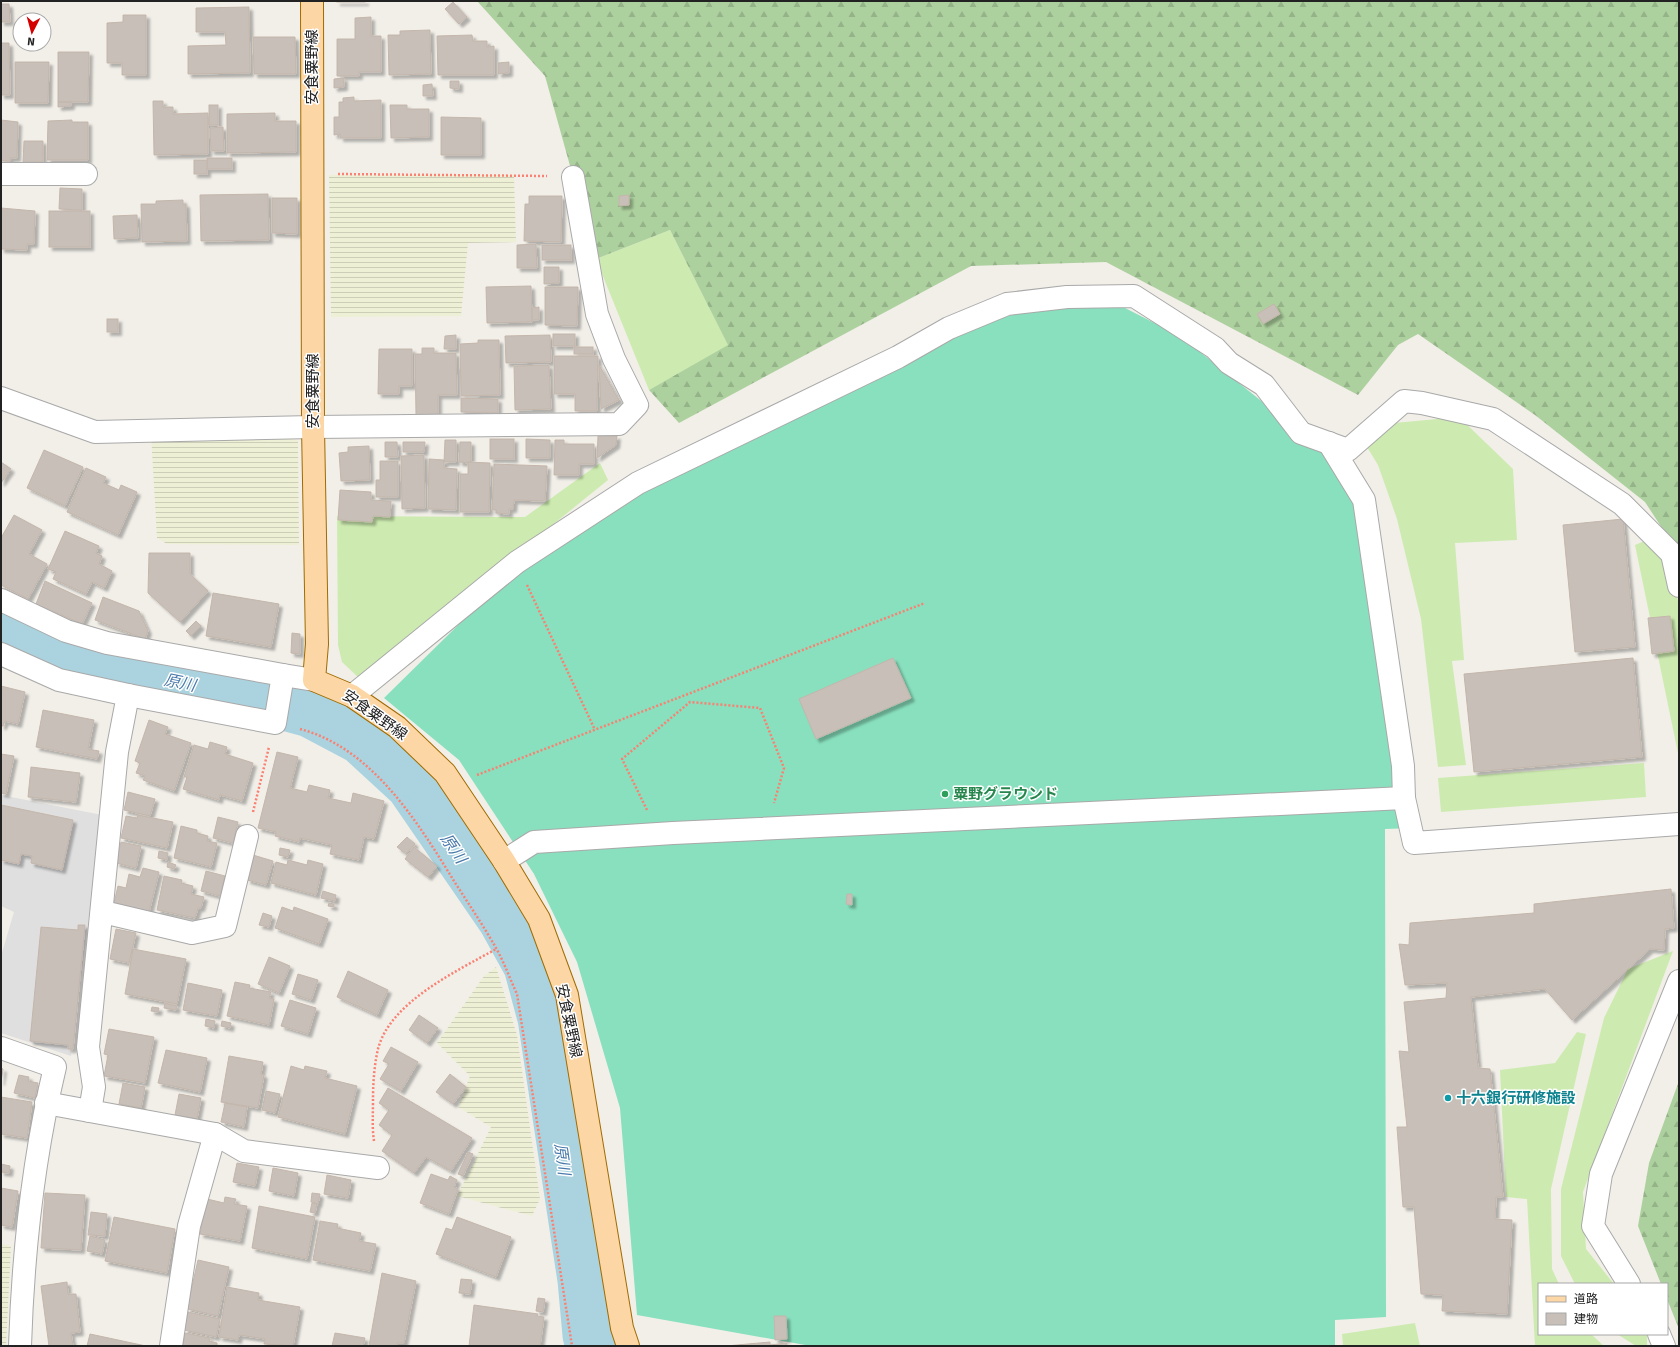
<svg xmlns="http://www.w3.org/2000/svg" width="1680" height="1347" viewBox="0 0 1680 1347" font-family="Signika,'Noto Sans JP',sans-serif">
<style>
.residential{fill:#e0dfdf}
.farmland{fill:url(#farmland-rules)}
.grass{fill:#cdebb0}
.forest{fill:url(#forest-firs)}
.pitch{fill:#88e0be}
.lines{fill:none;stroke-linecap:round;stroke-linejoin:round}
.river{stroke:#aad3df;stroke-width:51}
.building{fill:#c7bfb8;stroke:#c4b6ab;filter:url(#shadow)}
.minor-casing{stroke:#a9a9a9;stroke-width:24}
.major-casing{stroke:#a06b00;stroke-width:24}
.path{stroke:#fa8072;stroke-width:2.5;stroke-dasharray:2 2;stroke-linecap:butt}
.minor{stroke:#fff;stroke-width:22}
.major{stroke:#fcd6a4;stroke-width:22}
.leisure-dot{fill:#2e9e5b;stroke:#fff;stroke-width:1.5}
.culture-dot{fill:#0f9aa8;stroke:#fff;stroke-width:1.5}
.labels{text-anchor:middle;stroke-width:3;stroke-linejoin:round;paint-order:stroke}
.street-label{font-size:15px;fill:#222;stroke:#fff}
.leisure-label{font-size:15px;font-weight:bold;fill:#27864d;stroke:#fff;text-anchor:start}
.culture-label{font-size:15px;font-weight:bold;fill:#0d838f;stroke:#fff;text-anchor:start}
.water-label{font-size:16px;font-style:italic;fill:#4a7aab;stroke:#fff}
</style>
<defs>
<pattern id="farmland-rules" width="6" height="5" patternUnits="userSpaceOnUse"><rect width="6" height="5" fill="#eef0d5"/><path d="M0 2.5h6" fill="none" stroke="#ccceb7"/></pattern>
<pattern id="forest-firs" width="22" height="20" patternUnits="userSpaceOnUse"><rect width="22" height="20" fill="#add19e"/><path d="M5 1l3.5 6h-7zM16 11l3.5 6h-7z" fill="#95b388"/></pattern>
<filter id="shadow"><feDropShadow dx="3.5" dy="3.5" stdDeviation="1" flood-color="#0004"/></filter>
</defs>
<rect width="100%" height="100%" fill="#f2efe9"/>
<!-- residential -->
<path class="residential" d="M1,795L102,815L71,1056L1,1033V956L14,912L1,906Z"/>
<!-- farmland -->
<g class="farmland">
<path d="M329,175H514L516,242L468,243L461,316L331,317Z"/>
<path d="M151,434H284L298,441L299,545L167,544L157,538Z"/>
<path d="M496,967L517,1035L540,1199L532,1216L457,1196L491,1127L458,1107L470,1076L437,1043L484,976Z"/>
<path d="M1,1244L11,1246L6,1346H1Z"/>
</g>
<!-- grass -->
<g class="grass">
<path d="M670,230L729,346L649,390L596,259Z"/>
<path d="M1459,417L1513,469L1517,540L1455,543L1464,660L1452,661L1466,765L1438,767L1421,619L1397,519L1378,465L1364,442L1394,423Z"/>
<path d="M600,463L608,480L361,680L342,662L338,645L337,516L525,517Z"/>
<path d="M1647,540L1671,563L1679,607V758L1635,545Z"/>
<path d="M1644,763L1646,797L1441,812L1438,778Z"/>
<path d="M1673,951L1583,1192L1586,1249L1614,1284H1575L1561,1256V1189L1604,1018L1628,969Z"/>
<path d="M1577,1032L1586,1034L1551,1189L1552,1269L1559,1284H1539V1334H1591L1604,1346H1535L1527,1199L1506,1197L1500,1070L1555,1063Z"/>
<path d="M1415,1323L1420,1346H1343L1342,1334Z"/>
<path d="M1617,1334H1647V1346H1636Z"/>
</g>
<!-- forest -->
<g class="forest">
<path d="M477,1H1679V554L1645,502L1535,415L1418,334L1398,345L1358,395L1106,262L971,266L679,423L649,390L728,345L670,230L596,259L545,76Z"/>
<path d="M1679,1081V1329L1667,1299V1284H1661L1638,1226L1649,1163Z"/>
</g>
<!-- pitch -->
<path class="pitch" d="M1061,302L1123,307L1180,336L1334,459L1370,537L1414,828L1385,829L1386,1317L1335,1320V1346H811L637,1315L620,1108L577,962L534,874L459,760L384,698L506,578L607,507L971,326Z"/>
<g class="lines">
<!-- river -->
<path class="river" d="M1,627L94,666L236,692L310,712L361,739L411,785L503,919L529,966L543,1018L583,1280L588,1335L591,1346"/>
</g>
<!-- building -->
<g class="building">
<rect x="337" y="1" width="28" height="1"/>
<path d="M453,2L467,17L459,24L445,9Z"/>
<path d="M1,4H9L10,22H1Z"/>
<path d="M249,7L250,73L188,74V46L226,45L225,32H196V8Z"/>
<path d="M123,15H146V75H122V63H107V23L123,22Z"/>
<path d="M371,17V36H381V72H359V76H337V39H355V18Z"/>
<path d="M430,30L431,74L389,75L388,35H400V31Z"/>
<path d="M472,35L473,41H487V47L494,46V75H438L437,36Z"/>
<path d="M253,37H295L296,74H254Z"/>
<path d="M1,43H9L10,95H1Z"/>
<path d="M58,52H89L88,102H58Z"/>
<path d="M15,62H49L48,103H15Z"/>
<path d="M509,62V73L498,74V63Z"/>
<path d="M344,78V87L334,88V79Z"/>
<path d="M450,81H459V89L450,88Z"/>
<path d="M432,84L433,96H423V85Z"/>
<path d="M354,97V101L381,100V138H340V134L334,135V117H339V102H343V98Z"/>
<path d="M153,101H163V107H173V114L208,113V154L154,155Z"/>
<path d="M58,102H71V106L58,107Z"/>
<rect x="209" y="105" width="9" height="20"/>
<path d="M390,105H407V109H429V137L391,138Z"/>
<path d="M275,113V121H296V152L227,153V114Z"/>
<path d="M441,117L481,118V155H441Z"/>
<path d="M1,120L18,122L17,158H10V161H1Z"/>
<path d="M72,120V122H88V160H47L48,121Z"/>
<path d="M223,127L224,151H211L210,128Z"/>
<path d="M24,141H43V162H23Z"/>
<rect x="207" y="158" width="25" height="11"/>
<rect x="194" y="160" width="13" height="14"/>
<path d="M60,188L82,189V210L59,209Z"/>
<path d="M268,194L269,240L201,241L200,195Z"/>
<path d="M629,195V205L619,206V196Z"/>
<path d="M529,196H562L561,242L524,241L525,204H529Z"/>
<path d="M272,198H297V234L272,233Z"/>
<path d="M183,200V204H186L187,241L142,242L141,204H156V201Z"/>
<path d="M1,208L35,211L34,244H27V250L1,249Z"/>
<rect x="49" y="211" width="41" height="36"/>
<path d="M137,215L138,238L114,239L113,216Z"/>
<path d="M536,244L537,268H517V245Z"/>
<rect x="542" y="245" width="29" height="15"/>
<path d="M544,267H559V283L544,284Z"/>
<path d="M531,286L532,322L487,323L486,287Z"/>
<path d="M545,287H578L577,326L545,325Z"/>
<path d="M1274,304L1280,314L1263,324L1257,314Z"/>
<path d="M539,307V320H532V308Z"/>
<rect x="107" y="319" width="11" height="13"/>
<rect x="553" y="334" width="22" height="12"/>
<path d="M456,335V349H444L445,336Z"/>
<path d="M550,335L551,362L506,363L505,336Z"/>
<path d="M478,340H499L500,395L461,396L460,344L478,343Z"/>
<rect x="574" y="347" width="19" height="7"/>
<path d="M422,348H434V353H456L457,395H438V414L416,415L415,354H422Z"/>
<path d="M379,349H412V386H399V394H378Z"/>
<path d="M554,356H598L597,411H575V394H554Z"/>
<path d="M549,365L551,409L515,410L514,366Z"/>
<path d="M599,365L619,400L601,409Z"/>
<path d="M461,398L498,399V413L461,412Z"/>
<path d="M598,436H617L616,445L597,458Z"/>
<rect x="490" y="439" width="24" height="20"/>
<path d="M526,439L550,440V458H526Z"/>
<path d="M445,440H456V462H444Z"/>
<path d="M555,440H564V444H594V464H579V475H554Z"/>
<path d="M385,442H397L398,457H385Z"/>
<path d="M403,442H425L424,452H403Z"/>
<path d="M460,442H471V463L459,462Z"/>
<path d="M369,446L370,480L341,481L339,453L348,452V447Z"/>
<path d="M44,450L83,467L65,506L27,488Z"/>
<path d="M424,455L425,508L402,509L401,456Z"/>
<path d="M429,459L444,460V468L457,469L456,510L428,509Z"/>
<path d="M380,461H398V497H376V480H380Z"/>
<path d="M1,462L11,469L1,483Z"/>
<path d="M468,462L490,463L489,512H460V474H468Z"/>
<path d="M494,464L547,466L545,501L514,500L513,509H509V514L496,513V510H492Z"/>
<path d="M86,468L106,477L103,483L119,490L121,485L137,492L118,535L67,512Z"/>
<path d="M340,490L371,492V500L391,501L390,517L373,516L372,522L338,520Z"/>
<path d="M14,515L42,530L29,554L47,564L28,599L1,585V538Z"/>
<path d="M1623,519L1635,647L1575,652L1563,525Z"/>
<path d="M65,531L99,546L96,553L102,556L99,564L112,571L104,588L92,582L86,594L53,579L56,572L48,569Z"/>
<path d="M149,553H190V574L208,591L180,622L148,593Z"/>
<path d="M45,581L92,603L82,624L36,604Z"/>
<path d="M213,593L279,604L271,647L206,636Z"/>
<path d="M103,597L139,611L148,631L145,639L95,620Z"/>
<path d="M1670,616L1674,651L1652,654L1648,618Z"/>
<path d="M196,621L201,626L191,636L186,631Z"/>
<path d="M292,633L300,634V654L291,653Z"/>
<path d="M893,658L911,698L816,739L799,699Z"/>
<path d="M1633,658L1642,757L1474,772L1464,674Z"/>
<path d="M1,686L25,692L18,724L5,721L3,726H1Z"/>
<path d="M43,710L94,720L88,749L99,751L97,759L36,747Z"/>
<path d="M149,720L168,727L165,734L191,743L174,791L143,780L145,776L136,773L140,763L135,761Z"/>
<path d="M210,742L227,747L225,754L253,763L242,801L220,795L219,800L183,789L187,777H184L194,745L208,749Z"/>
<path d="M277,752L298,757L290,788L307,792L309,785L330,790L328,798L351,803L353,793L384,801L374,839L364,837L359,860L330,854L332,845L300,838L299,842L275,836L276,832L258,828Z"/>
<path d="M1,754L14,756L6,794L1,793Z"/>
<path d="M31,767L80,773L76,802L28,797Z"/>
<path d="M128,792L155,799L150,816L124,810Z"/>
<path d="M1,805L73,820L62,870L31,863L32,856L21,854L19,864L1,860Z"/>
<path d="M138,815L173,822L167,848L121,838L126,816L137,818Z"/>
<path d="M218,817L238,822L233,843L213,838Z"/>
<path d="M181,826L197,830V833L208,836L207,841L217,843L211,867L174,858Z"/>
<path d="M407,837L415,844L406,854L397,847Z"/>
<path d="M121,842L141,846L136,868L116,863Z"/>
<path d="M414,847L437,866L428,877L405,859Z"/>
<path d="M280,848L290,850L288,857L279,855Z"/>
<path d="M159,851L168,853L167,860L158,858Z"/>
<path d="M253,855L273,861L266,885L247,880Z"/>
<path d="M288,860L307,865L308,860L323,864L316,895L271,883L276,862L287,865Z"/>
<path d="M168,862L176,865L174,869L167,867Z"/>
<path d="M143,868L159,872L149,912L114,903L118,886L126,888L129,874L140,877Z"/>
<path d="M206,871L225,876L220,896L201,891Z"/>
<path d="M164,876L182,880L181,883L193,886L191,894L204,897L201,908H198L195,918L157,910Z"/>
<path d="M1671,889L1674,928L1665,929L1664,950L1650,949L1572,1020L1545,989L1471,997L1478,1068L1490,1069L1503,1197H1496L1495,1219L1512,1220L1507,1314L1442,1311L1443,1295L1421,1294L1414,1207H1403L1397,1127H1407L1399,1051L1409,1052L1404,1002L1446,998L1447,983L1405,985L1399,944L1409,945L1410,923L1534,913V904Z"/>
<path d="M323,891L336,895L335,901L321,898Z"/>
<path d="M847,894H852V905L846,904Z"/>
<path d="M329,903L334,904V907L328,906Z"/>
<path d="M282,907L293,911L294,907L328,919L319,944L275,928Z"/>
<path d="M263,913L272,916L269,927L259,925Z"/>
<path d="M78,925H85L73,1049H68V1045L30,1041L41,927L78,930Z"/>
<path d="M116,929L136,933L129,963L110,959Z"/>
<path d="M133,949L186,959L177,1004L125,994Z"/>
<path d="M269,957L290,966L279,993L258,984Z"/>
<path d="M348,971L388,990L377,1015L337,997Z"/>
<path d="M298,974L318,980L311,1000L292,994Z"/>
<path d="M235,982L250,985L249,988L271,992L269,998L274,999L269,1025L227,1016Z"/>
<path d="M188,983L222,990L217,1016L183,1010Z"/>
<path d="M290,1000L316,1008L308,1034L281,1026Z"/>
<path d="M165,1003L177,1006L176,1010L164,1008Z"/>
<path d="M152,1007L159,1008L158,1012L151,1011Z"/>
<path d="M419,1015L438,1028L427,1043L409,1030Z"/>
<path d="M206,1019L215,1021L214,1028L205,1026Z"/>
<path d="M222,1021L231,1023L230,1028L221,1026Z"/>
<path d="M109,1029L154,1037L145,1083L104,1076L108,1055L104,1054Z"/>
<path d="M391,1047L418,1062L401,1091L380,1079L389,1064L383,1061Z"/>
<path d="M166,1050L207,1058L200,1092L158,1083Z"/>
<path d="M229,1056L263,1062L261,1074L264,1075L258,1108L221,1102Z"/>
<path d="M291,1066L304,1070L305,1066L327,1071L325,1078L357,1086L345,1134L278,1117Z"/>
<path d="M1,1068L3,1069L1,1082Z"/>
<path d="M450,1074L466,1087L453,1104L436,1092Z"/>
<path d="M19,1075L29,1077L28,1081L38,1083L35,1098L14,1093Z"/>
<path d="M123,1083L145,1087L141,1108L119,1104Z"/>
<path d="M388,1088L472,1138L451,1171L426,1157L414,1173L382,1151L392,1135L379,1125L389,1110L379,1103Z"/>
<path d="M266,1091L280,1094L275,1113L262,1110Z"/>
<path d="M179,1094L201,1098L197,1119L175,1115Z"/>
<path d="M1,1097L32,1102L27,1138L1,1134Z"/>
<path d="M225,1103L247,1107L244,1127L221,1122Z"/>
<path d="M468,1152L473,1154L463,1176L458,1174Z"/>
<path d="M237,1163L259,1167L255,1186L233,1182Z"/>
<path d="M1,1164L10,1166L9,1173L1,1172Z"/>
<path d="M273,1168L298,1173L294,1196L269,1191Z"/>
<path d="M431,1174L448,1180L450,1176L457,1180L454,1187L458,1189L449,1214L420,1203Z"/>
<path d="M327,1175L351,1180L348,1198L324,1194Z"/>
<path d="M1,1188L18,1191L12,1227L1,1225Z"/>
<path d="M45,1193L85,1195L81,1250L41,1248Z"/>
<path d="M312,1193L320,1194L318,1204L311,1202Z"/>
<path d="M225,1197L236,1199L234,1204L247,1206L240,1241L200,1234L207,1199L224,1203Z"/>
<path d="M312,1203L317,1204L315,1213L310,1212Z"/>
<path d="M259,1206L315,1217L307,1259L252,1248Z"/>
<path d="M91,1212L107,1214L105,1236L88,1235Z"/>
<path d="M114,1217L175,1229L167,1273L105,1261Z"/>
<path d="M457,1217L511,1237L496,1277L436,1254L446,1228L452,1230Z"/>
<path d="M320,1221L338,1224L337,1228L361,1233L359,1241L376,1244L370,1271L313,1260Z"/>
<path d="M90,1236L105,1240L102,1254L87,1251Z"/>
<path d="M198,1260L229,1267L218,1316L187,1309Z"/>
<path d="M382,1273L416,1281L404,1343H397V1346H369Z"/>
<path d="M461,1279L472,1280L470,1294L459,1293Z"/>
<path d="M67,1282L68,1294H76L80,1332L71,1333L73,1346H49L41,1286Z"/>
<path d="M227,1287L259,1293L258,1300L300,1307L293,1346L264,1344L265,1339L239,1335L238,1340L219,1337Z"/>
<path d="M538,1298L545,1299L543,1312L536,1311Z"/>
<path d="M474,1305L538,1314L537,1316L544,1317L540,1346H469Z"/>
<path d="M188,1312L220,1319L216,1337L184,1330Z"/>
<path d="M774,1316H786L787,1339L775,1340Z"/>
<path d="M185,1333L210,1338L209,1341L217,1343V1346H183Z"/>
<path d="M335,1333L365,1338L363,1346H332Z"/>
<path d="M90,1334L146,1346H87Z"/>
<path d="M770,1342V1345L787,1343V1346H726Z"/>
</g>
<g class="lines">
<defs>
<g id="minor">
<path d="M1,174H86"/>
<path d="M1,398L95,432L313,427L619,424L637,405L614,359L597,314L573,177"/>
<path d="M1329,443L1364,500L1403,766L1404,798L1414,843L1679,824"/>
<path d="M1,600L66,631L107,643L283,675"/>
<path d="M1,654L59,680L128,695L275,723L283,675L314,680"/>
<path d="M352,696L517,562L638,483L898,357L949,328L1007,304L1067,297L1134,296L1215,348L1229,363L1264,385L1301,433L1348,450L1404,401L1422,403L1493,419L1622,504L1672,554L1679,586"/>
<path d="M504,861L534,842L673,833L1404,798"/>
<path d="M103,912L192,933L225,926L247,836"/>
<path d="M1,1048L55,1067C33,1159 23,1252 20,1346"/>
<path d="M46,1103L215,1134L244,1151L378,1168"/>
<path d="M90,1111L94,1087L88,1047L117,752L128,695"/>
<path d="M1629,1284L1593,1226L1601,1174L1679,981"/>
<path d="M1659,1334L1664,1346"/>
<path d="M171,1346L189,1226L215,1134"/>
</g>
<path id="major" d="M312,1L313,427L317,644L314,680L352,696L397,727L445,773L504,861L539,919L567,995L622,1328L628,1346"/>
</defs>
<!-- minor casing -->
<use href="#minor" class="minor-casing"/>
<!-- major casing -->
<use href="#major" class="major-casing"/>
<!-- path -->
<g class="path">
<path d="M338,174L547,176"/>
<path d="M527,585L595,730"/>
<path d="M300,729C372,748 417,821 454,881C468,903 483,925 496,948C504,962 510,979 517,994L572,1346"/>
<path d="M477,775L925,603"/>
<path d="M647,810L622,759L690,702L760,708L784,768L774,803"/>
<path d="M253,812L269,747"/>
<path d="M374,1141C372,1128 373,1115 373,1101C373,1085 374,1066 378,1049C390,1002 457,971 496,949"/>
</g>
<!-- minor -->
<use href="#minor" class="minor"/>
<!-- major -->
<use href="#major" class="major"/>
</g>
<!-- markers -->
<circle class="leisure-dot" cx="945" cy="794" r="4"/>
<circle class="culture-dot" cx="1448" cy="1098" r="4"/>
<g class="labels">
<!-- street labels -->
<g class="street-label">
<text transform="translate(312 67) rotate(-90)" y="5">安食粟野線</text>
<text transform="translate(313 391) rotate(-90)" y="5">安食粟野線</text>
<text transform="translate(375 715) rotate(35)" y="5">安食粟野線</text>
<text transform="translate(569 1021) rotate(78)" y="5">安食粟野線</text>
</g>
<!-- leisure labels -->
<g class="leisure-label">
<text x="953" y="799">粟野グラウンド</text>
</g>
<!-- culture labels -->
<g class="culture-label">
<text x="1456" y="1103">十六銀行研修施設</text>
</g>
<!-- water labels -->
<g class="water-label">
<text transform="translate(180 682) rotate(11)" y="6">原川</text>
<text transform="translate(454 848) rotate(55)" y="6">原川</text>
<text transform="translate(563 1159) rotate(82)" y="6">原川</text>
</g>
</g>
<!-- border -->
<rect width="1680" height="1347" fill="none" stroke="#222222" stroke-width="4"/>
<!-- legend -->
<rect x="1538" y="1283" width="130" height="52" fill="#ffffff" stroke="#a7a7a7"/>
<rect x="1546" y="1296" width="20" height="6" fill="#fcd6a4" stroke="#a7a7a7"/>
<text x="1574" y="1303" font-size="12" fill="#222222">道路</text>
<rect x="1546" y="1313" width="20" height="12" fill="#c7bfb8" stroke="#a7a7a7"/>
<text x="1574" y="1323" font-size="12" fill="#222222">建物</text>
<!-- north arrow -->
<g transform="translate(32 32) rotate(186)"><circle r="19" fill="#ffffff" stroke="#a7a7a7"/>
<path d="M0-3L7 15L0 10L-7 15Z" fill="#d40000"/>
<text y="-6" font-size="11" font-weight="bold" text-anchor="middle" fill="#222222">N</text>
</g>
</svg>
